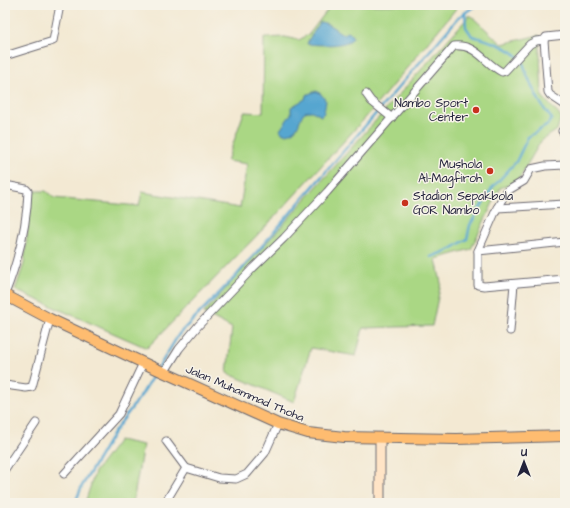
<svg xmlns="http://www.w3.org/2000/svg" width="570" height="508" viewBox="0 0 570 508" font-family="'Architects Daughter',sans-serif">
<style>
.green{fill:#aad784;stroke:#667c60}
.water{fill:#56a6d0;stroke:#3c6486}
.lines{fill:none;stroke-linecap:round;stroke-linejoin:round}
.stream{stroke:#56a6d0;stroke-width:2.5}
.street-casing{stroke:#6b6870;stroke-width:9}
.secondary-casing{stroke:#6b6870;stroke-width:11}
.primary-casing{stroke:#6b6870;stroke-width:12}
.street{stroke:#fff;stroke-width:7}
.secondary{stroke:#ffe4c6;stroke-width:9}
.primary{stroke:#febc70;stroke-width:10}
.poi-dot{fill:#c8321e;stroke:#f7f3e8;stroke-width:1.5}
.labels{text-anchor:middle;stroke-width:3;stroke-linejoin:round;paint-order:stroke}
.poi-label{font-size:12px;fill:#22223b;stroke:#f7f3e8;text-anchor:end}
.street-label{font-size:12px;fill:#22223b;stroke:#f7f3e8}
</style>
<rect width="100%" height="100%" fill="#f7f3e8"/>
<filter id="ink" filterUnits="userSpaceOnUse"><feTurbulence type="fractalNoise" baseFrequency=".025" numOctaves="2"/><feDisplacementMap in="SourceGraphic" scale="8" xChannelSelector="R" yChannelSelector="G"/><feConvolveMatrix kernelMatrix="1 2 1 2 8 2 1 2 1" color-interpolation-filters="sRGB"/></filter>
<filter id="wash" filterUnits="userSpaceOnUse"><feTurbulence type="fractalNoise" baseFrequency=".012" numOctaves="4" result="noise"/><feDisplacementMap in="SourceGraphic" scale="16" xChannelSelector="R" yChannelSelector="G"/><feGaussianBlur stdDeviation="0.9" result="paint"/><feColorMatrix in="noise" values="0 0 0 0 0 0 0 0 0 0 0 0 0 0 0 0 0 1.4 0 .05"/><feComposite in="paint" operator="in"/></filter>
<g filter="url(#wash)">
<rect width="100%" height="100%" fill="#f3e9d3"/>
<!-- green -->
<g class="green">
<path d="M327,5H459L367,116L269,223L147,348L15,290L24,264L32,191H46L54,198L139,206L142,192L240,208L247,164L227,161L244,112L263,113L264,38L285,37L299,40L309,34L329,8Z"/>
<path d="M470,15L502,44L539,35L542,96L561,117L557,130L541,141L517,182L500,188L471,249L436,259L441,283L432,326L363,328L356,356L311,348L294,402L227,373L232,328L204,313Z"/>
<path d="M119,440L143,445L133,503H85L95,472Z"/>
</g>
<!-- water -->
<g class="water">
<path d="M320,22C330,23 335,30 343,34L348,32L352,34L353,38C346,47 318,45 307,44C309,37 316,30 320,22Z"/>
<path d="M316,91L321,94L326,101L324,113L321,116L312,111C310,111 308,111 305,112C298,116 302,134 283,134L280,130L291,114V107L305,99L306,95Z"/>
</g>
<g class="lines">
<!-- stream -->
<g class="stream">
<path d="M431,257L451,249L467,239L470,225L492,188L516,162L528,137L548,125L552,119C539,104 534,90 526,73C525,69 524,64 522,61C513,48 486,39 472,36L466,27L465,13"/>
<path d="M159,367L179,334L236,276L459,17L476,5"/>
<path d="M75,503L82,486L114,432L142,394L156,371"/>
</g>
</g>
</g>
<g filter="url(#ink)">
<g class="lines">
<defs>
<g id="street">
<path d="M544,40L548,92L550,95L565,105"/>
<path d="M5,56L53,41L60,5"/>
<path d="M366,94L371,101L392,118"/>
<path d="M562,131L565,130"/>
<path d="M565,165L545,166L531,169L524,181L507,191L497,208L478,251V285L484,286L565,279"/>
<path d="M5,185L26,189L28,191C27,226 18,261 5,294"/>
<path d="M497,208L565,204"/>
<path d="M478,251L565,242"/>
<path d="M510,331L514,284"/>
<path d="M164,373L179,349L198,326L253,268L284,238L327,192L454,46C477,44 484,63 502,72L505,71L530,44L536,41L544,40L546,37L565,35"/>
<path d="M5,385L26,388L32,387L50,319"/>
<path d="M166,441L186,468L219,478L236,479L247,474L265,453L278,424"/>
<path d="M5,469L36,423"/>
<path d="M64,474L119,414L143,363"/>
<path d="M165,503L186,468"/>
</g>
<path id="secondary" d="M380,503V438"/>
<path id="primary" d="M5,295L50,319L150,366L278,424L308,433L344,437L456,439L565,436"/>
</defs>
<!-- street casing -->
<use href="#street" class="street-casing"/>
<!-- secondary casing -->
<use href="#secondary" class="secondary-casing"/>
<!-- primary casing -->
<use href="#primary" class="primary-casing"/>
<!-- street -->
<use href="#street" class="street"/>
<!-- secondary -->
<use href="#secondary" class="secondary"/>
<!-- primary -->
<use href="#primary" class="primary"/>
</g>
</g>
<!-- markers -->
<g class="poi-dot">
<circle cx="476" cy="110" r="4"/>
<circle cx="490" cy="171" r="4"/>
<circle cx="405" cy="203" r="4"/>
</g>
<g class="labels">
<!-- poi labels -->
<g class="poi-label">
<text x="468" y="107">Nambo Sport<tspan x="468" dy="14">Center</tspan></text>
<text x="482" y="168">Mushola<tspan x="482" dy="14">Al-Magfiroh</tspan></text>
<text x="413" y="200" text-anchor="start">Stadion Sepakbola<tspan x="413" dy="14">GOR Nambo</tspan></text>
</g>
<!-- street labels -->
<g class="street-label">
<text transform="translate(245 393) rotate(23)" y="4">Jalan Muhammad Thoha</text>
</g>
</g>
<!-- margin -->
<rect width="570" height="508" fill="none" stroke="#f7f3e8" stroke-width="20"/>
<!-- north arrow -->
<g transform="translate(524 462)" stroke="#f7f3e8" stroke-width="3" paint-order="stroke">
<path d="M0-3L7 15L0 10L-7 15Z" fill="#22223b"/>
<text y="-6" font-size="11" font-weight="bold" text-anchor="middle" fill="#22223b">U</text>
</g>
</svg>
